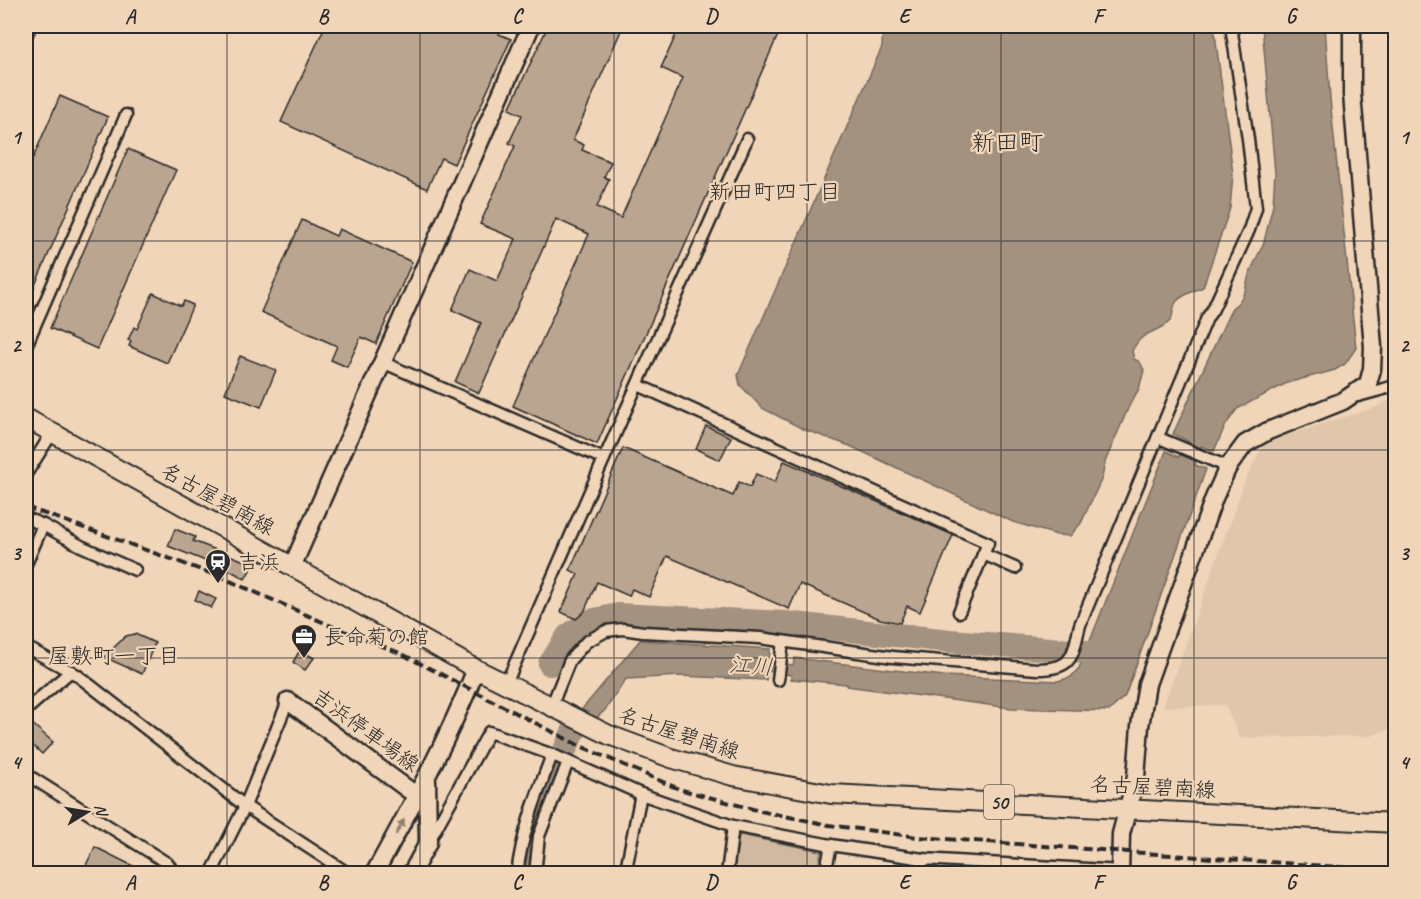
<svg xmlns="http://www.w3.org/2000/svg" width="1421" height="899" viewBox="0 0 1421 899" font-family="Caveat,'Klee One',sans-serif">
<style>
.built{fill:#e0c7ac}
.green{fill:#d0b9a0;stroke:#7e7266;stroke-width:1.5}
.water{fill:#a39280;stroke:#73695e;stroke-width:1.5}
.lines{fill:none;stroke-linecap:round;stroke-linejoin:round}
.river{stroke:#a39280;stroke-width:24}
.building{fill:#baa591;stroke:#2b2b2b;stroke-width:1.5}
.street-casing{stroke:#2b2b2b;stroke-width:15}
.secondary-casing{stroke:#2b2b2b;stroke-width:21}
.primary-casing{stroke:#2b2b2b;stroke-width:22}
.street{stroke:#f1d5b8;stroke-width:10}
.secondary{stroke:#f1d5b8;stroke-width:16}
.primary{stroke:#f1d5b8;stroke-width:18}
.rail{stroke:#2b2b2b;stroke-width:4;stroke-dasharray:9 4.5;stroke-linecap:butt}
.oneway{fill:#8e8072}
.grid{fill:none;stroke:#2b2b2b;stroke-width:1.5;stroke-opacity:0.55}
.labels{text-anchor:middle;stroke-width:4.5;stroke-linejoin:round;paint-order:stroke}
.shield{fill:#f1d5b8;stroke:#665e55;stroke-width:1.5}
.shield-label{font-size:20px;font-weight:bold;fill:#2b2b2b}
.street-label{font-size:21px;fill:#2b2b2b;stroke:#f1d5b8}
.poi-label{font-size:21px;fill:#2b2b2b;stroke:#f1d5b8;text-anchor:start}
.neighbourhood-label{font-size:22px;fill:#2b2b2b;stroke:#f1d5b8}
.water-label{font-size:22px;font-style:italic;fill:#494540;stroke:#f1d5b8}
.quarter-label{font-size:24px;fill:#2b2b2b;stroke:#f1d5b8}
.neatline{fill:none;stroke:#2b2b2b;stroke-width:2}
.grid-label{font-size:20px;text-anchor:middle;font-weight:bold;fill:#2b2b2b}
</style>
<rect width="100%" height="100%" fill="#f1d5b8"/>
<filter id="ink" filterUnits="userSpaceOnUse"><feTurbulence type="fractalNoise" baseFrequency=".0167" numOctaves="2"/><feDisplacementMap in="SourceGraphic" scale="12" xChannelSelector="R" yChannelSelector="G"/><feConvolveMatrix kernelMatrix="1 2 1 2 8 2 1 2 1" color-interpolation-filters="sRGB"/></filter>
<g filter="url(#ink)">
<!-- built -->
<path class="built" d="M1395,380V727L1371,736L1240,738L1225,705L1163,707L1246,478L1265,442L1376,407L1390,400L1388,385Z"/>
<!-- green -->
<path class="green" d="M739,835L821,851L817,873H733Z"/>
<!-- water -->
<g class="water">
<path d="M883,26H1214L1233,174L1230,208L1203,287C1195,291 1178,296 1175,304C1172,310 1174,317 1169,322C1156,334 1143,329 1132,351L1134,359L1140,362L1144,370L1139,389L1130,404L1105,462L1102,478L1081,523L1070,536L1057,535L1013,522L850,446L803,429L762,408L740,385L738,375L882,47Z"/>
<path d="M1262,26H1325L1330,99L1356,348L1345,364L1335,370L1287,383L1237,409L1225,426L1214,451L1201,446L1195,465L1206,469L1125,696L1109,711L1011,708L847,686V684L791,679V675L768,671L766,680L681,676L626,679L606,709L580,734L569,751L559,746L583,708L640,640L770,649L769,662L793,665L795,658L944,676L1058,681L1071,677L1079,668L1166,451L1179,457L1188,441L1173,434L1232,308L1239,302L1245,291L1249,275L1264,242L1273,205L1275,172Z"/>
</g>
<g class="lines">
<!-- river -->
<g class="river">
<path d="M550,664L568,636L590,621L618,615L786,623L950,641L1113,654"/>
<path d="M527,874L532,835L557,768L573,732L581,722"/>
</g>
</g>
<!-- building -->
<g class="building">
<path d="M26,26L37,28L33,37L26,34Z"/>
<path d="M325,26H490L500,30L499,34L511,39L454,164L441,158L427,189L281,122Z"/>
<path d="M548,26H623L573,140L584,145L582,150L611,162L604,177L609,179L597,207L621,218L683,78L661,68L680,26H782L597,444L513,406L589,234L556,219L479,393L455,382L481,323L452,310L470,269L497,281L516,239L480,224L515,146L509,143L522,115L509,109Z"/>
<path d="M60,96L108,117L26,306V174Z"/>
<path d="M128,149L176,170L97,349L50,328Z"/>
<path d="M302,220L336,236L339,229L412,262L376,344L361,337L347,367L331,360L337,346L261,312Z"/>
<path d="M153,293L181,306L184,301L193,305L167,363L129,346L131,341L128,340L134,327L137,329Z"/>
<path d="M240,356L276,370L261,407L225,393Z"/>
<path d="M706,426L731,437L720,460L696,449Z"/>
<path d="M623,448L733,496L739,482L750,487L756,474L775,482L784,461L953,535L920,612L907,606L900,623L880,619L800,584L789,609L667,556L649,597L632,589L629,596L597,582L584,612L576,619L561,612L578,574L570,570Z"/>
<path d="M175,529L195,537L193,541L242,560L252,567L245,579L233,572L168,546Z"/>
<path d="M199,591L216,599L211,608L195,600Z"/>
<path d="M135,634L155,643L142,674L104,657L126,636Z"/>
<path d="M300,650L314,658L305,670L293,662Z"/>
<path d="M30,722L53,742L42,754L26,739V727Z"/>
<path d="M95,847L147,873H82Z"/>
</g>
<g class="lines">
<defs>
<g id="street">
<path d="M26,346L126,115"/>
<path d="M382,362L604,459L506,684"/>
<path d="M638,385L988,543L959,612"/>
<path d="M1358,396L1391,387L1396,382"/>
<path d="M1159,438L1228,467"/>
<path d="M604,459L747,139"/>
<path d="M26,474L52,433"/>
<path d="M26,518L43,525L26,564"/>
<path d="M43,525L81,546L135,570"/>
<path d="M983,554L1015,568"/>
<path d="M26,647L77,675L245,806L349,874"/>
<path d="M778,680L783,642"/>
<path d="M551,707L570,660L586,642L606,631L623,629L643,632L760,638L893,657L1037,669C1075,669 1072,655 1080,625L1207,318L1213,309L1249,230L1256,208L1248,139L1231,26"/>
<path d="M26,710L71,671"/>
<path d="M26,774L167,863L176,874"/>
<path d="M429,841L489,732L553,755L641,794L733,826L831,845L923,859L1121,871"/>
<path d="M211,874L245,806L288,701"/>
<path d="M517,874C522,832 537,794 552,755"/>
<path d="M535,874L539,836L568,762"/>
<path d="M625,874L641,794"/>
<path d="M727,874L733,826"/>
<path d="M825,874L831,845"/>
<path d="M920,874L923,859"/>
</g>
<g id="secondary">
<path d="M292,567L531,26"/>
<path d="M288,701L417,796"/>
<path d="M374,874C412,805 447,742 476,669"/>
<path d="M411,874L428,843L427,781"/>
<path d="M1120,874L1121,834L1136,777L1140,726L1147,684L1214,498L1228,467L1245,444L1268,431L1343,401L1368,384L1372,369L1373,347L1352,94V26"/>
</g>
<path id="primary" d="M26,418L476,669L609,735L671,758L733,776L831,794L1396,823"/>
</defs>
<!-- street casing -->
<use href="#street" class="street-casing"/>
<!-- secondary casing -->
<use href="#secondary" class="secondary-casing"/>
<!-- primary casing -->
<use href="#primary" class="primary-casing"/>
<!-- street -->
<use href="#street" class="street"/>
<!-- secondary -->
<use href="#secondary" class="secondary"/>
<!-- primary -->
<use href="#primary" class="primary"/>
<!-- rail -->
<path class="rail" d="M26,507L221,577L336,628L400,653L578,745L679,789L760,811L829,825L918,837L1396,871"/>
</g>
<!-- one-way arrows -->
<defs><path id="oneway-solid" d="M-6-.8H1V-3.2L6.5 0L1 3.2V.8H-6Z" transform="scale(1.5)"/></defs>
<use class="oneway" href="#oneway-solid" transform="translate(400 827) rotate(-61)"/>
</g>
<!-- grid -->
<path class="grid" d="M227,26V874M420,26V874M614,26V874M807,26V874M1001,26V874M1194,26V874M26,241H1396M26,450H1396M26,658H1396"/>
<!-- icons -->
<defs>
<symbol id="station-pin" viewBox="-11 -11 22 30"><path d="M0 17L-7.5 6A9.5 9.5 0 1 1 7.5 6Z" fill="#2b2b2b" stroke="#f1d5b8"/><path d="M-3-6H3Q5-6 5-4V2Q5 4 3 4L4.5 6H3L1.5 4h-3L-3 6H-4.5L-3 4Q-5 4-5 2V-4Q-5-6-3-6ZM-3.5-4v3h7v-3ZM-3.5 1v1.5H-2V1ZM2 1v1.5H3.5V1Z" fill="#fff"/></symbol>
<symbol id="office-pin" viewBox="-11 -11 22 30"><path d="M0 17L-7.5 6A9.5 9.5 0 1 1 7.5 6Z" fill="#2b2b2b" stroke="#f1d5b8"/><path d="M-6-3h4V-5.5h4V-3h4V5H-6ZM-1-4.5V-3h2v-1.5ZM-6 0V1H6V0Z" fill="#fff"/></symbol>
</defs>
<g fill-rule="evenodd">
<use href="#station-pin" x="203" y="547" width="30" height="40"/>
<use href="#office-pin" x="289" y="622" width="30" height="40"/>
</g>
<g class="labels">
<!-- shield labels -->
<rect class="shield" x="984" y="785" width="30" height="34" rx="4.5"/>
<g class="shield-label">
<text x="999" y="809">50</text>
</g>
<!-- street labels -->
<g class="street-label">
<text transform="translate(218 499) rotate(29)" y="7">名古屋碧南線</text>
<text transform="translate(366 730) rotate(36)" y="7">吉浜停車場線</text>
<text transform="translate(679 733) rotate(18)" y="7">名古屋碧南線</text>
<text transform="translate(1153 787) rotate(3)" y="7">名古屋碧南線</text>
</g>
<!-- poi labels -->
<g class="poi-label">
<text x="238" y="569">吉浜</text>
<text x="324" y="644">長命菊の館</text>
</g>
<!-- neighbourhood labels -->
<g class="neighbourhood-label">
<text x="775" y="199">新田町四丁目</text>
<text x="114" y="663">屋敷町一丁目</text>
</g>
<!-- water labels -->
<g class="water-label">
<text transform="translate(751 665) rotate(4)" y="8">江川</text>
</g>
<!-- quarter labels -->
<g class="quarter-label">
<text x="1007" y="150">新田町</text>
</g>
</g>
<!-- margin -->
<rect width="1421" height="899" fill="none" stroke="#f1d5b8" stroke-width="66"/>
<!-- north arrow -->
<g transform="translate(87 812) rotate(79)" stroke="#f1d5b8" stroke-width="4.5" paint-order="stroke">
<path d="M0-4.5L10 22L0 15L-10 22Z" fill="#2b2b2b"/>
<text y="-9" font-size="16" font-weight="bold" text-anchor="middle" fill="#2b2b2b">N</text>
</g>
<rect x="33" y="33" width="1355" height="833" class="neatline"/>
<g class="grid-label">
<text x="130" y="23">A</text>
<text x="323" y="23">B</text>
<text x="517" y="23">C</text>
<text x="711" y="23">D</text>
<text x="904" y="23">E</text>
<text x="1098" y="23">F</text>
<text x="1291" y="23">G</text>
<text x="16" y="144">1</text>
<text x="1404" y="144">1</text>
<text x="16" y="352">2</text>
<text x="1404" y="352">2</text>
<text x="16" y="560">3</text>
<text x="1404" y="560">3</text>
<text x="16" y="769">4</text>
<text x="1404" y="769">4</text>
<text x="130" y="889">A</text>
<text x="323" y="889">B</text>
<text x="517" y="889">C</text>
<text x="711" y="889">D</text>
<text x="904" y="889">E</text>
<text x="1098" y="889">F</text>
<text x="1291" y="889">G</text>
</g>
</svg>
